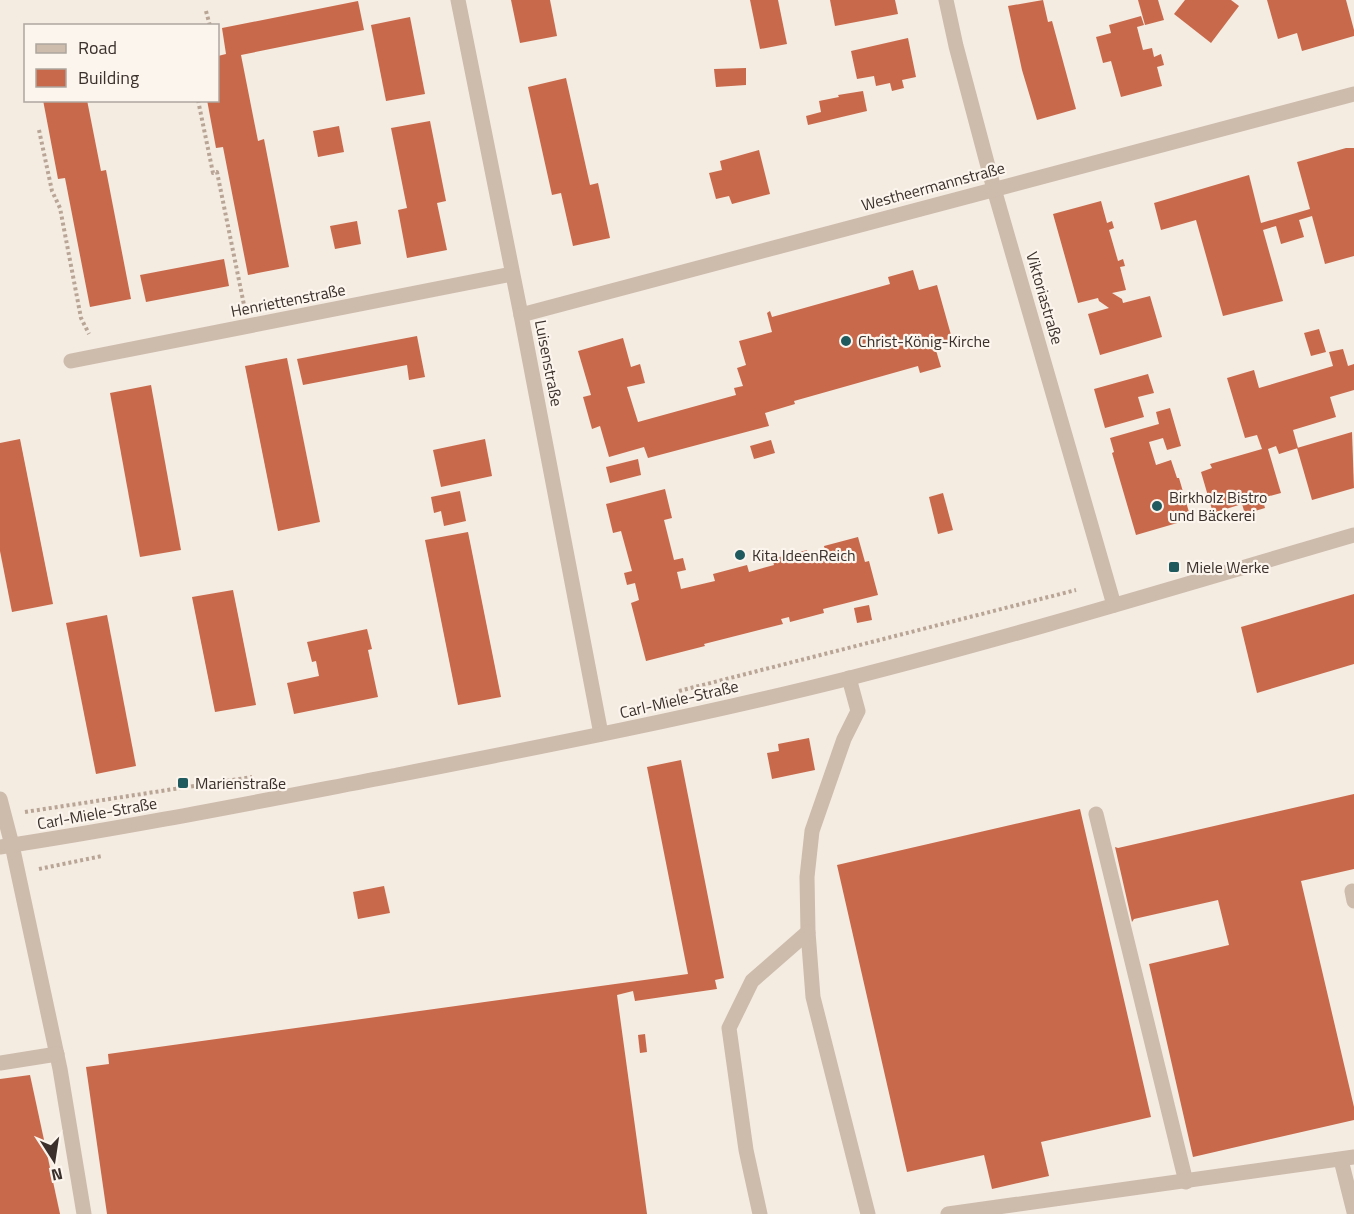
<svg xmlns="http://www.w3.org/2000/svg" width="1354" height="1214" viewBox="0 0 1354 1214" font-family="'Titillium Web',sans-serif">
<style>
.building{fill:#c8694b}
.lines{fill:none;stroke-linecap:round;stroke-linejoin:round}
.path{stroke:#b9a596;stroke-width:4;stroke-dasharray:3 3;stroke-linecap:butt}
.minor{stroke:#cdbbac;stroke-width:15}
.poi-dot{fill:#1f5a5e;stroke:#fbf5ee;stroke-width:2}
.labels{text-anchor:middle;stroke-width:4.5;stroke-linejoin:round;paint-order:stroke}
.street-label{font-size:16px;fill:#3b302b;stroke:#fbf5ee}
.poi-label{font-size:16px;fill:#3b302b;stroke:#fbf5ee;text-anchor:start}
</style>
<rect width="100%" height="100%" fill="#f4ebe1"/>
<!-- building -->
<g class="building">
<path d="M511,0H550L557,36L520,43Z"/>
<path d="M750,0H778L787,44L760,49Z"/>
<path d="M830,0H895L898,14L835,26Z"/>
<path d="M1043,0L1048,22L1052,21L1076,109L1037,120L1022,70L1008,6Z"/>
<path d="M1138,0H1158L1164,20L1145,25Z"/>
<path d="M1185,0H1231L1239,6L1211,43L1174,14Z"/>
<path d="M1267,0H1346L1354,30V36L1302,51L1297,33L1278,39Z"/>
<path d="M358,1L364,30L241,55L258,141L264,139L289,267L248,275L223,147L216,148L207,100H218V56L226,54L222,28Z"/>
<path d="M1141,16L1144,25L1137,27L1143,50L1152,48L1154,57L1161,54L1164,65L1157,67L1162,86L1121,97L1111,61L1103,63L1096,37L1111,33L1109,25Z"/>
<path d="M410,17L425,94L386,101L371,25Z"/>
<path d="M908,38L916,77L902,80L904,88L892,91L890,83L876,86L874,76L857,79L851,51Z"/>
<path d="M746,68V85L716,87L714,69Z"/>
<path d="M566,78L590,185L598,183L610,238L573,246L561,193L552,195L528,87Z"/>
<path d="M863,91L867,111L808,125L806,116L821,112L819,101L839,97L838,95Z"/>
<path d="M43,100H87L101,171L106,170L131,299L90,307L65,178L58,179Z"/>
<path d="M430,121L446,201L437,203L447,250L407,258L398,210L407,208L391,128Z"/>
<path d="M339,126L344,152L318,157L313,131Z"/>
<path d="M1346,148H1354V256L1325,264L1312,216L1299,220L1304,237L1281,244L1276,226L1263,230L1283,301L1223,316L1196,220L1161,230L1154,203L1249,175L1261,223L1310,209L1297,162Z"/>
<path d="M759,150L770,194L732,204L729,196L716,199L709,173L722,170L720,161Z"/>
<path d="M1101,201L1107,223L1112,221L1114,228L1109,230L1118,261L1123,259L1125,266L1120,267L1126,290L1112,293L1122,299L1123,303L1150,296L1162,337L1100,355L1088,314L1109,308L1099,301L1098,298L1078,303L1053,214Z"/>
<path d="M357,221L361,244L335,249L330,226Z"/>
<path d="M224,259L229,286L146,302L140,275Z"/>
<path d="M913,270L919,290L937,285L953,342L935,347L941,367L920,373L918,366L794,401L795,404L765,413L769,426L648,458L644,447L609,457L600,426L592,429L583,397L591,395L578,351L623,338L631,367L640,364L645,383L627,387L638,422L736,395L734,388L743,386L737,368L746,365L739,341L772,332L767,313L770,311L772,317L890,284L888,277Z"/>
<path d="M1319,329L1326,352L1311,356L1304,333Z"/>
<path d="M417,336L425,377L409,380L407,365L303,385L297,359Z"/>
<path d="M1343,349L1348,366L1354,364V390L1330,397L1336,417L1293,430L1298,448L1279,454L1276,446L1268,449L1281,493L1262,498L1265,508L1245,514L1242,504L1213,513L1201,472L1212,468L1210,464L1262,449L1257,435L1245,438L1227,378L1254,370L1259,388L1333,366L1329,352Z"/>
<path d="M287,358L320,522L278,531L245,366Z"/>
<path d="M1148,374L1154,393L1138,397L1144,417L1105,428L1094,389Z"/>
<path d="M151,385L181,550L140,557L110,393Z"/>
<path d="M1170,408L1181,446L1167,450L1163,438L1149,442L1156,465L1171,460L1177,478H1179L1191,519L1136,535L1112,453L1114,452L1110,438L1159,424L1156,412Z"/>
<path d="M1352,432L1354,488L1312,500L1297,448Z"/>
<path d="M20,439L53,604L12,612L0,551V443Z"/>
<path d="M485,439L492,476L441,487L433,450Z"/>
<path d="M771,440L775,453L754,459L750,446Z"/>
<path d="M638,459L641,475L610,483L606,467Z"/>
<path d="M665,489L672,518L664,520L674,560L683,558L686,570L677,572L681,589L715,581L713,574L747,565L749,572L774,565L772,559L807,550L808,557L825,552L824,546L858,537L865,562L869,561L878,595L823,609L824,613L790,622L789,617L781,619L783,624L704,644L705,646L646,661L631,603L639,600L635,583L627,585L624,573L632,571L621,531L613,533L606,504Z"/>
<path d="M460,491L466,521L444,526L441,511L434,513L431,497Z"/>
<path d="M943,493L953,530L938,534L929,497Z"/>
<path d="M468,532L501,697L458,705L425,540Z"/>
<path d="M233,590L256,705L215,712L192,597Z"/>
<path d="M1354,594V664L1257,693L1241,627Z"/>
<path d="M869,605L872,620L857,623L854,608Z"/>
<path d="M107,615L136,766L96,774L66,623Z"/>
<path d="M367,629L372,649L368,650L378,697L294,714L287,683L319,676L316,661L312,662L307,642Z"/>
<path d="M809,738L815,770L772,779L767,753L779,751L778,744Z"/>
<path d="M681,760L724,978L715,980L717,989L635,1001L633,991L617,995L647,1214H107L86,1067L109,1064L108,1054L688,974L647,767Z"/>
<path d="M1354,794V869L1301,881L1354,1107V1120L1193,1157L1149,964L1229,945L1218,900L1134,919L1132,922L1115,847L1118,848Z"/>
<path d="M1080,809L1151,1117L1041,1142L1049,1176L992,1189L984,1155L907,1172L837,865Z"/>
<path d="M384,886L390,913L358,919L353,892Z"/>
<path d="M645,1034L647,1052L640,1053L638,1035Z"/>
<path d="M30,1075L60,1214H0V1079Z"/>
</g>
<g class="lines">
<!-- path -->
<g class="path">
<path d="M206,11L210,26"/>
<path d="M198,100L213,173L217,172L244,305"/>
<path d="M39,130L52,191L60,208L81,318L89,334"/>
<path d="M679,691L1076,590"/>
<path d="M25,812L252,777"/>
<path d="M39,869L102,856"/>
</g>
<!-- minor -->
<g class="minor">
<path d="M458,0L521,315L601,734"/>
<path d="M946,0L956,46L994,189L1114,605"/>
<path d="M521,315L1354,94"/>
<path d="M71,361L512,274"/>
<path d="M849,678L858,711L844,739L812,831L807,877L808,932L813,997L868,1214"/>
<path d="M0,799L12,845L60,1069L84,1214"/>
<path d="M1096,814L1186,1182"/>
<path d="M0,847C131,827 261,801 392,776C545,746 699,716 850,678C1019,635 1186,584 1354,535"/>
<path d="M1352,891L1354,901"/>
<path d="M0,1063L57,1054"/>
<path d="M1341,1160L1354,1212"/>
<path d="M760,1214L746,1150L729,1028L752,981L808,932"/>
<path d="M948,1214L1354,1157"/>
</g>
</g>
<!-- markers -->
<g class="poi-dot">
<circle cx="846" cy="341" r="6"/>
<circle cx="1157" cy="506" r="6"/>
<circle cx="740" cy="555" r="6"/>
<rect x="1168" y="561" width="12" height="12" rx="3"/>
<rect x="177" y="777" width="12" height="12" rx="3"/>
</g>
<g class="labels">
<!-- street labels -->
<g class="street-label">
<text transform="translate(933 186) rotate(-15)" y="6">Westheermannstraße</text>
<text transform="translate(1045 298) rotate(74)" y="6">Viktoriastraße</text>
<text transform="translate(288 300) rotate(-11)" y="6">Henriettenstraße</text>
<text transform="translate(549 363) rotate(79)" y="6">Luisenstraße</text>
<text transform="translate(679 699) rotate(-13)" y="6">Carl-Miele-Straße</text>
<text transform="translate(97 813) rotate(-10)" y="6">Carl-Miele-Straße</text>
</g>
<!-- poi labels -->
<g class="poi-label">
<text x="858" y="347">Christ-König-Kirche</text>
<text x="1169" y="503">Birkholz Bistro<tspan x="1169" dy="18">und Bäckerei</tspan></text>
<text x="752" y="561">Kita IdeenReich</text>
<text x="1186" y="573">Miele Werke</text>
<text x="195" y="789">Marienstraße</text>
</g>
</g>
<!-- legend -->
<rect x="24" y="24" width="195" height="78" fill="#fbf5ee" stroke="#aea6a0" stroke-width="1.5"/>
<rect x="36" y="44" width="30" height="9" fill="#cdbbac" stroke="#aea6a0" stroke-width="1.5"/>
<text x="78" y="54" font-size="18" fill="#3b302b">Road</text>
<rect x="36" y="69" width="30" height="18" fill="#c8694b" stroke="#aea6a0" stroke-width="1.5"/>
<text x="78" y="84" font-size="18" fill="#3b302b">Building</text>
<!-- north arrow -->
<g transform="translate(54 1160) rotate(168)" stroke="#fbf5ee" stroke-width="4.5" paint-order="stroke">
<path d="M0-4.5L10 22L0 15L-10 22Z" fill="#3b302b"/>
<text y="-9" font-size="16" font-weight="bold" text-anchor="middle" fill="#3b302b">N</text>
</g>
</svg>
